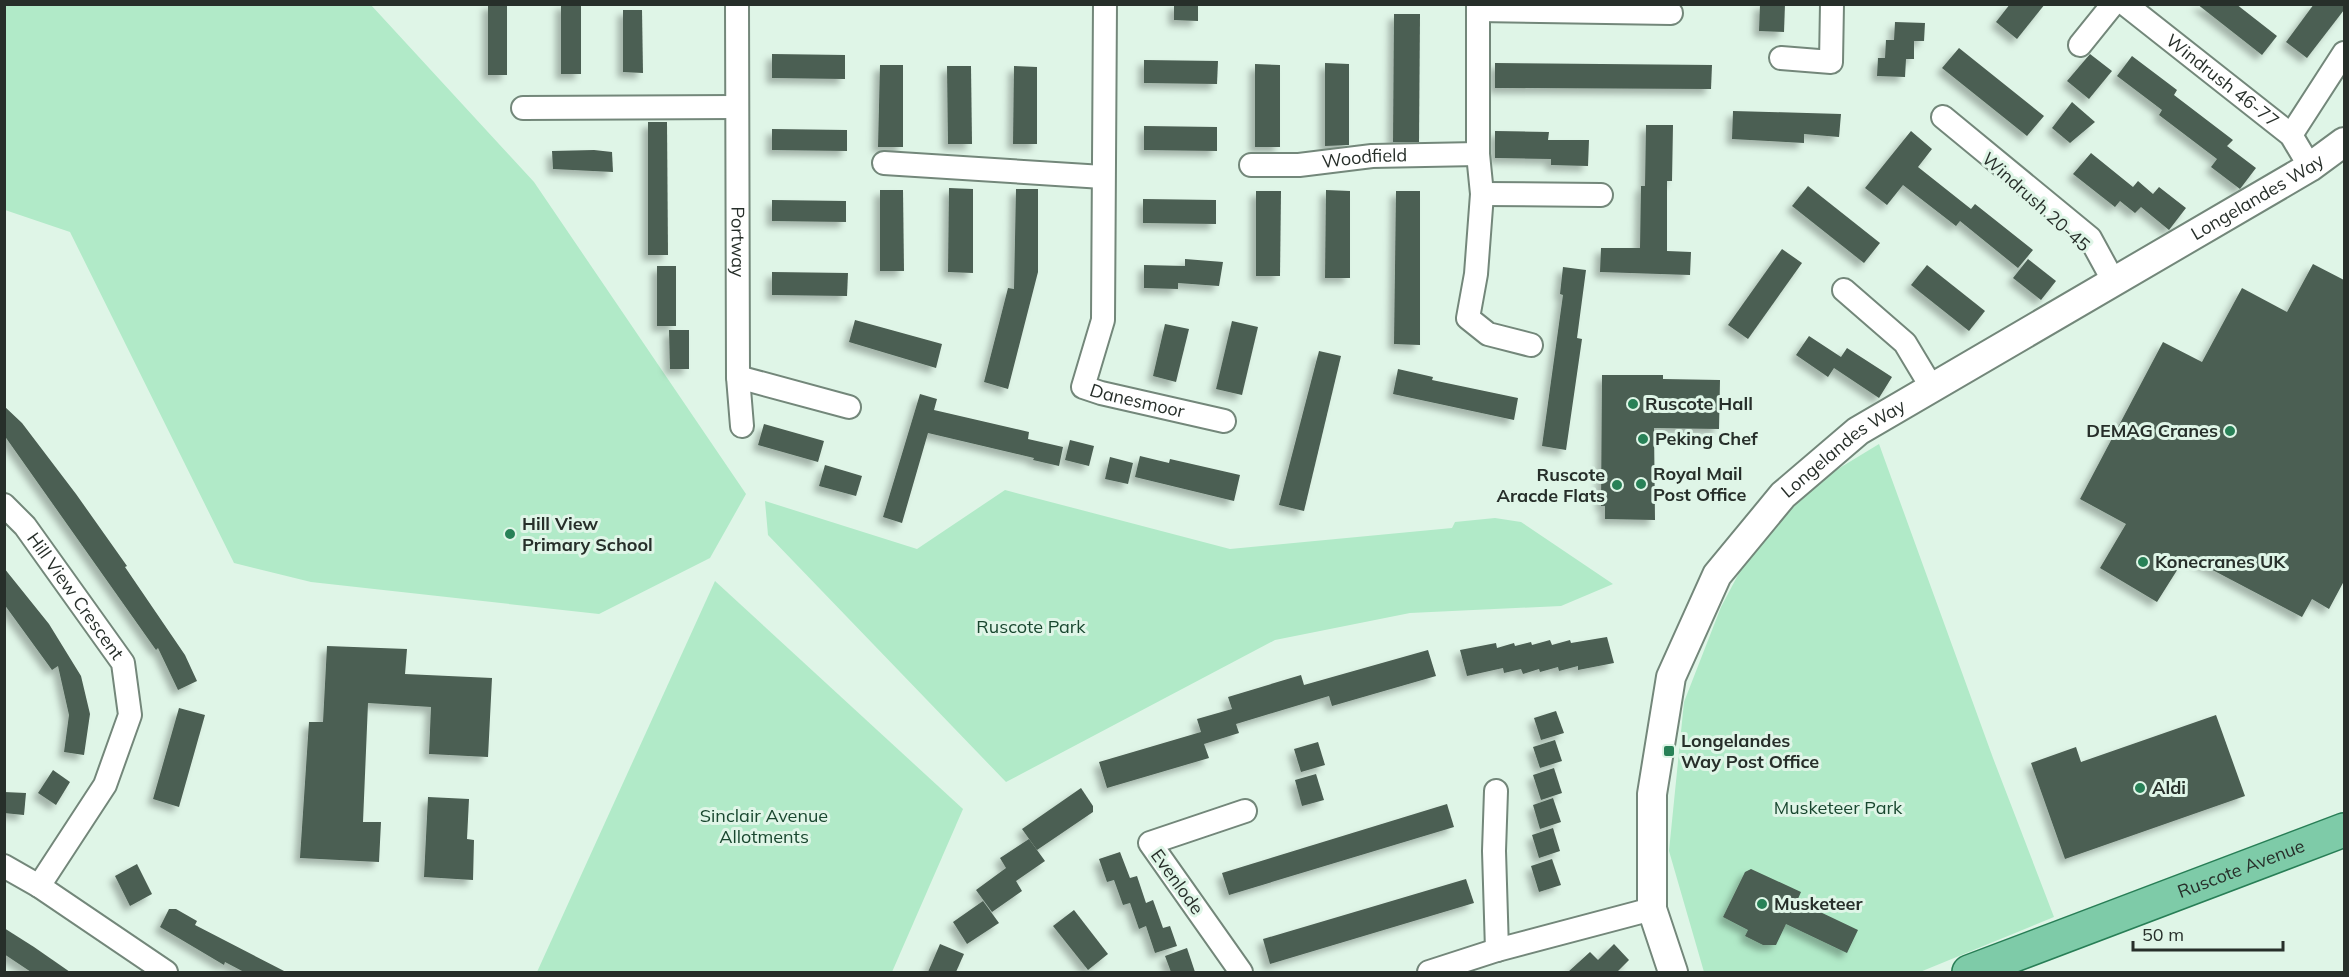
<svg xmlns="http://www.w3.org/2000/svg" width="2349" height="977" viewBox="0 0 2349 977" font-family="Mulish,sans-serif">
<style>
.green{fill:#b1eac8}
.building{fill:#4b5e52;filter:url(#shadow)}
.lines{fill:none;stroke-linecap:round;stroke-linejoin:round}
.minor-casing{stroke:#73877a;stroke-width:26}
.tertiary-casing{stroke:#73877a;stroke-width:32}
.primary-casing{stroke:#287e56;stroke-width:36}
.minor{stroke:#fff;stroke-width:22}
.tertiary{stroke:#fff;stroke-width:28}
.primary{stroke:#7ecba8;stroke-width:33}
.poi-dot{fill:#288157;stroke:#dff5e7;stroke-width:2}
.labels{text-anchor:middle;stroke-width:6;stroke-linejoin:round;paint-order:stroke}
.street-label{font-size:18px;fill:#272f2a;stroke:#dff5e7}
.poi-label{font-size:18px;font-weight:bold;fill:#272f2a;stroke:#dff5e7;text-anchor:start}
.park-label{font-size:18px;fill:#19472f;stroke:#dff5e7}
</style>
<defs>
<filter id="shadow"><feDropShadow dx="-5.5" dy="5.5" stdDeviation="3" flood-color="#0004"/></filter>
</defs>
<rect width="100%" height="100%" fill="#dff5e7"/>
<!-- green -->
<g class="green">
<path d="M5,4L371,5L534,182L746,494L710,558L599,614L311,582L234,563L70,232L5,210Z"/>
<path d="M1879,444L1993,758L2054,917L1920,972H1704L1669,851L1684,702L1721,607L1739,573L1772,527L1828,475Z"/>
<path d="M1005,490L1230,549L1452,528L1455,522L1495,518L1521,522L1613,584L1561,606L1410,613L1275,640L1006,782L768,535L765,501L917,549Z"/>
<path d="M715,581L963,809L892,972H537Z"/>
</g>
<!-- building -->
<g class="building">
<rect x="488" y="4" width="19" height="71"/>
<rect x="561" y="4" width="20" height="70"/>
<path d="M1174,4H1198V21L1174,20Z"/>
<path d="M1760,4H1785L1784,32L1759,31Z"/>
<path d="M2010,4H2045L2017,39L1996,22Z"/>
<path d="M2197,4H2236L2277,36L2262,55Z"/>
<path d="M2314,4H2344V10L2307,58L2286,42Z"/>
<path d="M623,10H642L643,73L623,72Z"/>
<path d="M1394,14H1420L1419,142H1393Z"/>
<path d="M1895,22L1925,23L1924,41H1914V59H1906L1905,77L1877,76L1878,58H1885L1886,40H1894Z"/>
<path d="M1959,48L2044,116L2027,136L1942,68Z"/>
<path d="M772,54L845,55V79L772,78Z"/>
<path d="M2090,54L2112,71L2089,99L2067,81Z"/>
<path d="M2132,56L2177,90L2174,95L2233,140L2227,146L2256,168L2240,189L2211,167L2217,159L2159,115L2162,110L2117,76Z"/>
<path d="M1144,60L1218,61L1217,84L1144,83Z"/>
<path d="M1325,63L1349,64V145L1325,146Z"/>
<path d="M1495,63L1712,65L1711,89L1495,88Z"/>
<path d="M1255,64L1280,65V147H1255Z"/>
<path d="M880,65H903V147H878Z"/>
<path d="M947,66H971L972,144H948Z"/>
<path d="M1014,66L1037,67V144H1013Z"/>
<path d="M2072,102L2095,122L2070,143L2052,128Z"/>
<path d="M1733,111L1841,114L1839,137L1804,134V143L1732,139Z"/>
<path d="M648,122H667L668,255H648Z"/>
<path d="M1646,125H1673L1672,181H1667V251L1691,252L1690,275L1600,272L1601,248H1640L1641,186H1645Z"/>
<path d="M1144,126L1217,127V151L1144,150Z"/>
<path d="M772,129L847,130V151L772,150Z"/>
<path d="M1495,131L1549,132L1548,140H1589L1588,166L1551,165V159L1495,158Z"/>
<path d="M1911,131L1932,149L1918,167L1971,209L1975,204L2033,250L2018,268L1960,221L1956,226L1903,185L1887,205L1865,188Z"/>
<path d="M594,150L612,152L613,172L553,169L552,151Z"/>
<path d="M2091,153L2133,187L2138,181L2153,194L2159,187L2186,208L2169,230L2141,207L2135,213L2120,201L2115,207L2073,174Z"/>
<path d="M1808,186L1880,243L1864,263L1792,206Z"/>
<path d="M949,188L973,189V273L948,272Z"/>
<path d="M1016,189H1038V272L1008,389L984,382L1008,288L1014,289Z"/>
<path d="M880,190H903L904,271H880Z"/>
<path d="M1326,190L1350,191V278H1325Z"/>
<path d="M1256,191H1281L1280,276H1256Z"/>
<path d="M1396,191H1420V345L1394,344Z"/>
<path d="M1143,199L1216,200V224L1143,223Z"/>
<path d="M772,200L846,201V222L772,221Z"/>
<path d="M1782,249L1802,263L1748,339L1728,325Z"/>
<path d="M1185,259L1223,262L1219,286L1178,283V289L1144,288V265L1185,266Z"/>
<path d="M2028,259L2056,281L2041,300L2013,278Z"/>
<path d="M2313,264L2344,280V581L2329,609L2312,599L2302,617L2186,556L2157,602L2100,568L2126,524L2080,499L2163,342L2202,362L2242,288L2287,312Z"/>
<path d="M1927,265L1985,311L1969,331L1911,285Z"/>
<rect x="657" y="266" width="19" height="60"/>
<path d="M1563,267L1586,270L1577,338L1582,339L1566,450L1542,446L1563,295L1560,294Z"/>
<path d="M772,272L848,273L847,296L772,295Z"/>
<path d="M855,320L942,344L936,368L849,342Z"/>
<path d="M1232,321L1258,327L1242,395L1216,389Z"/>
<path d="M1165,324L1189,329L1176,382L1153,376Z"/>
<path d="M669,330H689V369H670Z"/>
<path d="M1809,336L1841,357L1847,348L1892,377L1879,398L1834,368L1828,377L1796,355Z"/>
<path d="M1319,351L1341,356L1304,511L1279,505Z"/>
<path d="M1398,369L1433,377L1432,380L1518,398L1514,420L1393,394Z"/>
<path d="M1602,375H1663V379L1720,380L1719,429L1654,428L1655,520L1605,519V506H1601Z"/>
<path d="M920,394L937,399L934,410L1029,432L1028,439L1063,447L1059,466L1033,460L1034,458L928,433L902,523L883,517Z"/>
<path d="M4,406L22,423L76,494L127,566L125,567L185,655L197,681L178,690L158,648L156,650L4,435Z"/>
<path d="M764,424L824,441L818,462L758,445Z"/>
<path d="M1070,440L1094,446L1089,466L1065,460Z"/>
<path d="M1140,456L1169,463L1170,459L1240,475L1234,501L1135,477Z"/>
<path d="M1110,457L1133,463L1128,484L1105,479Z"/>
<path d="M825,465L862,476L856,496L819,486Z"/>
<path d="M4,568L49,624L81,676L90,714L84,755L64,752L69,715L58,666L52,670L4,604Z"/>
<path d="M1607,637L1614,663L1578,670V666L1559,671L1558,667L1540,672L1539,669L1523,674L1521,669L1504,673L1503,668L1467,676L1460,650L1496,643L1497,648L1514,643L1515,646L1531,642L1532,645L1550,640L1552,645L1570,640L1571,643Z"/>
<path d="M327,646L407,649L405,674L492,678L488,757L429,754L431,707L368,703L363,822H381L379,862L300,858L309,722H323Z"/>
<path d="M1428,650L1436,676L1332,706L1329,696L1236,724L1239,733L1204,744L1209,758L1107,788L1099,762L1201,732L1197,719L1232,709L1228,697L1301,675L1304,685Z"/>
<path d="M179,708L205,715L179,807L153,799Z"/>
<path d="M1556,711L1564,733L1541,740L1534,718Z"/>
<path d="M2216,715L2245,796L2065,859L2031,763L2076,747L2081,762Z"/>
<path d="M1555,740L1562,761L1540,768L1533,747Z"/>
<path d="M1318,742L1325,765L1301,772L1294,749Z"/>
<path d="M1554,768L1562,793L1541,800L1533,775Z"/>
<path d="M53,770L70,782L56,805L38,793Z"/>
<path d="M1316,774L1324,800L1302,806L1295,780Z"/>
<path d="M1081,788L1093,806V812L1037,850L1022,829Z"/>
<path d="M4,792L26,793L24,815L4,813Z"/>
<path d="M428,797L469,799L467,839L474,840L473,880L424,877Z"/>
<path d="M1553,798L1561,822L1540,829L1533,805Z"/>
<path d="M1447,804L1454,827L1229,895L1222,873Z"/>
<path d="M1553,828L1560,851L1539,858L1532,835Z"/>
<path d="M1029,839L1045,861L1016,881L1022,891L992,912L976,890L1006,868L1000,858Z"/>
<path d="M1120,852L1130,878L1137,876L1146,903L1153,900L1163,928L1170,926L1177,946L1155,953L1146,926L1139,929L1130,903L1123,905L1114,880L1107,882L1099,859Z"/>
<path d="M1552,859L1561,885L1539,892L1531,866Z"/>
<path d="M137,864L152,894L130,906L115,876Z"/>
<path d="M1751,869L1801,892L1797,901L1858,930L1847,953L1786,924L1776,945H1763L1745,936L1748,930L1723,917L1745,872Z"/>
<path d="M1466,879L1474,903L1270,964L1263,939Z"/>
<path d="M983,901L999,923L967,944L953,922Z"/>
<path d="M169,909H176L197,921L195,925L286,972H244L225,962L224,965L160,927Z"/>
<path d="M1074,910L1108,954L1088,970L1053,926Z"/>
<path d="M4,928L34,947L70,972H31L4,954Z"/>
<path d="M940,944L964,954L956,972H928Z"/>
<path d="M1614,944L1629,960L1617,972H1568L1590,952L1598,960Z"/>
<path d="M1187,948L1195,972H1171L1165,956Z"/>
</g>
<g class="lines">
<defs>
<g id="minor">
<path id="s1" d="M737,4L738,377L742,426"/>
<path id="s2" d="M1105,4L1103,320L1083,387L1101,393L1224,421"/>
<path d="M1478,4V154L1482,194L1476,274L1468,318L1488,334L1531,345"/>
<path id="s3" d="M2125,4L2291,135L2310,167"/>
<path d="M1478,10L1671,13"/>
<path d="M2080,45L2113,4"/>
<path d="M1781,58L1831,62L1832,4"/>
<path d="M523,108L736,107"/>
<path d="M1943,117L2090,238L2114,282"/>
<path d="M2291,135L2344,53"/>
<path d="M884,163L1103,177"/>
<path id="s4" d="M1251,165H1299L1372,156L1478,154"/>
<path d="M1482,194L1601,195"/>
<path d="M1844,290L1905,343L1932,388"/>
<path d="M738,377L849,407"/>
<path id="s5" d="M4,505L25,526L123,663L130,715L105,785L39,886"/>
<path d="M1496,791L1494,851L1497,950"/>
<path d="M4,866L39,886L166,972"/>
<path d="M1241,972L1150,843L1245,811"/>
<path d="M1429,972L1497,950L1652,909"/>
</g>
<g id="tertiary">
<path id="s6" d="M1673,972L1652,909V794L1671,677L1717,575L1783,495L1858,431L2310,167L2344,142"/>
</g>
<g id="primary">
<path id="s7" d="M1969,972L2344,830"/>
</g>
</defs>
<!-- minor casing -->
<use href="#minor" class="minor-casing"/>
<!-- tertiary casing -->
<use href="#tertiary" class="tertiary-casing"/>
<!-- primary casing -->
<use href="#primary" class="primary-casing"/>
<!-- minor -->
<use href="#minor" class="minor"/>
<!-- tertiary -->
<use href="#tertiary" class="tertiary"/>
<!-- primary -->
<use href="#primary" class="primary"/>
</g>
<!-- markers -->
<g class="poi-dot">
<circle cx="1633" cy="404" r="6"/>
<circle cx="2230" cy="431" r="6"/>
<circle cx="1643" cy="439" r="6"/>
<circle cx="1641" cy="484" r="6"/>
<circle cx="1617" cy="485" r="6"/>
<circle cx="510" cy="534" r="6"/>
<circle cx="2143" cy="562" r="6"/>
<rect x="1663" y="745" width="12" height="12" rx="3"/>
<circle cx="2140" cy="788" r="6"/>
<circle cx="1762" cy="904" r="6"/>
</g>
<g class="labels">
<!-- street labels -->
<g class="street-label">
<text dy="6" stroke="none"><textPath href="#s3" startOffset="124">Windrush 46-77</textPath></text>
<text dy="6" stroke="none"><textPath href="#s4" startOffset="114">Woodfield</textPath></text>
<text dy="6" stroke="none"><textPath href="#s6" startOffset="1077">Longelandes Way</textPath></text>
<text transform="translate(2036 202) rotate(42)" y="6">Windrush 20-45</text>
<text dy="6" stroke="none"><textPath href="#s1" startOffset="238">Portway</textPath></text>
<text dy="6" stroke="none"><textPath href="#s2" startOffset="442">Danesmoor</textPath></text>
<text dy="6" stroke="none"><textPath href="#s6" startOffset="592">Longelandes Way</textPath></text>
<text dy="6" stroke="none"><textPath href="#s5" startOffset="116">Hill View Crescent</textPath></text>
<text dy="6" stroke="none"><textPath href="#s7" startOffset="291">Ruscote Avenue</textPath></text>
<text transform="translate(1177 882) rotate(54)" y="6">Evenlode</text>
</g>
<!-- poi labels -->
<g class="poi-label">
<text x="1645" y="410">Ruscote Hall</text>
<text x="2218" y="437" text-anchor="end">DEMAG Cranes</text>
<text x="1655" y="445">Peking Chef</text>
<text x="1653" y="480">Royal Mail<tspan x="1653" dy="21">Post Office</tspan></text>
<text x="1605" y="481" text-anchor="end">Ruscote<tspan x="1605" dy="21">Aracde Flats</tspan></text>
<text x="522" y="530">Hill View<tspan x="522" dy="21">Primary School</tspan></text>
<text x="2155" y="568">Konecranes UK</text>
<text x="1681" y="747">Longelandes<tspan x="1681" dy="21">Way Post Office</tspan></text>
<text x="2152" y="794">Aldi</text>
<text x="1774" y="910">Musketeer</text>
</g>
<!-- park labels -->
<g class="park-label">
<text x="1031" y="633">Ruscote Park</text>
<text x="1838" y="814">Musketeer Park</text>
<text x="764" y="822">Sinclair Avenue<tspan x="764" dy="21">Allotments</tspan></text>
</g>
</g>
<!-- border -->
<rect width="2349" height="977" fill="none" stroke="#272f2a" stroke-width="12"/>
<!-- scale -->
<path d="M2133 941v9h150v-9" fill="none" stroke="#272f2a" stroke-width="3"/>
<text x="2142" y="941" font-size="18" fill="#272f2a" stroke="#dff5e7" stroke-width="4.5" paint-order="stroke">50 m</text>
</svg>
